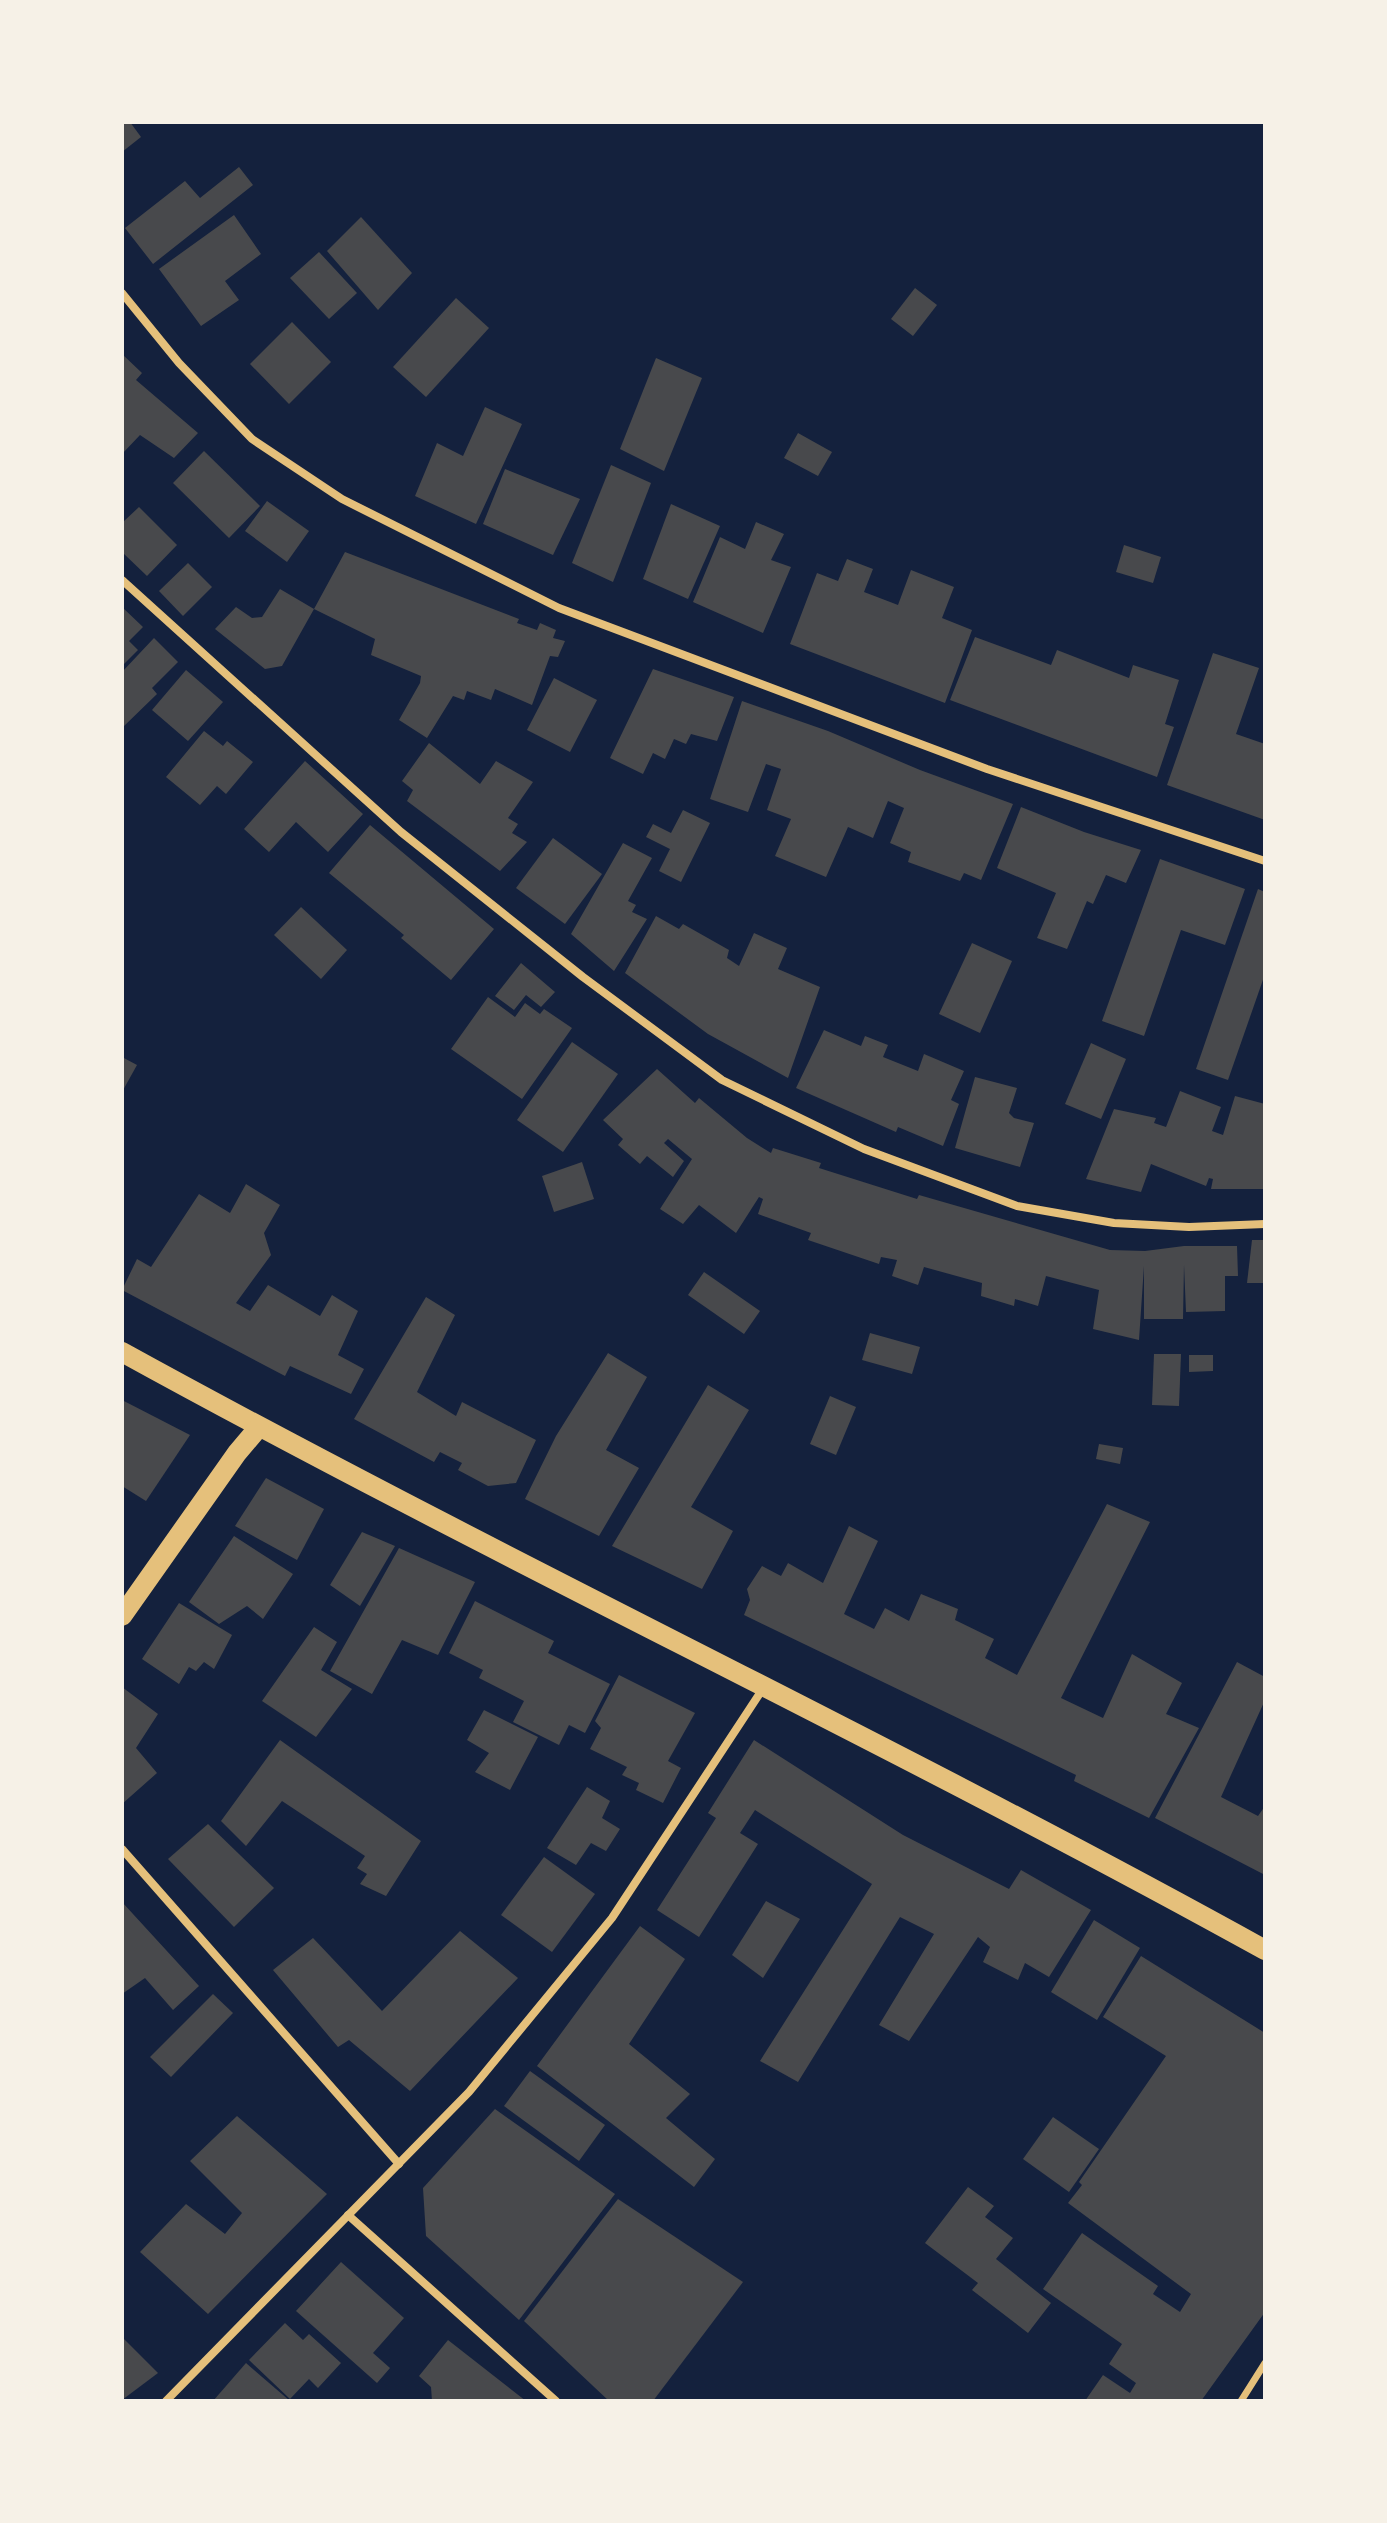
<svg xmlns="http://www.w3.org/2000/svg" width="1387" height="2523" viewBox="0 0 1387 2523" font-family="Montserrat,sans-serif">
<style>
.building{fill:#48494c}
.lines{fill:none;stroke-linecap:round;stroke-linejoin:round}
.pedestrian{stroke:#e5c07b;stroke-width:7}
.minor{stroke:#e5c07b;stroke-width:8}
.primary{stroke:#e5c07b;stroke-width:20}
</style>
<rect width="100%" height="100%" fill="#14213d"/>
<!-- building -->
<g class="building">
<path d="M122,122H130L141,137L122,152Z"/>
<path d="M239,167L253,185L153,264L125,228L185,181L200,198Z"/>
<path d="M234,215L261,254L225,281L239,300L201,326L159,269Z"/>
<path d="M361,217L412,273L378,310L327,251Z"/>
<path d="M319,252L357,293L329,319L290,278Z"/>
<path d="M915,288L937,305L913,336L891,319Z"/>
<path d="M456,298L489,328L426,397L393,367Z"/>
<path d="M292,322L331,362L289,404L250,364Z"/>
<path d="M122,354L142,373L136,380L198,433L174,458L140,435L122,454Z"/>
<path d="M656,358L702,378L664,471L620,449Z"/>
<path d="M485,407L522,424L476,524L415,496L437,443L463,456Z"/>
<path d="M798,433L832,452L818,476L784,458Z"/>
<path d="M204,451L260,506L229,538L173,483Z"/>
<path d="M611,465L651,483L613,582L572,563Z"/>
<path d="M505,469L580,499L553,555L483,524Z"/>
<path d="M267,501L309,531L287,562L245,531Z"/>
<path d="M671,504L720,526L688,599L643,579Z"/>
<path d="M139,507L177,545L147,576L122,552V523Z"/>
<path d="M756,522L784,534L771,560L791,567L763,633L693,602L720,537L745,549Z"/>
<path d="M1124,545L1161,557L1153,583L1116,572Z"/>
<path d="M345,552L519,619L517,623L537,630L540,623L556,630L553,638L565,641L558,657L550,656L532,705L495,689L491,700L467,691L464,700L453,696L427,738L399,720L420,683L421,676L371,655L375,639L314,609Z"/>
<path d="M847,559L873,569L864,592L898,605L911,570L954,587L942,618L972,630L945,703L790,644L817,573L838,581Z"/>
<path d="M188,563L212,587L183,616L159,591Z"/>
<path d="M280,589L314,609L282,666L265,669L215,629L236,607L252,618L262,617Z"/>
<path d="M122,607L143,627L129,641L138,650L122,666Z"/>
<path d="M975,637L1051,665L1057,650L1129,678L1133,665L1179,680L1165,724L1174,727L1157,777L950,700Z"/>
<path d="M154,638L178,662L152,688L157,694L122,728V672Z"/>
<path d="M1213,653L1259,668L1236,734L1265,744V820L1167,785Z"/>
<path d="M653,669L734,697L717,741L691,734L686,744L674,739L665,759L653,753L643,774L610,758Z"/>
<path d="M186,670L223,702L188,741L152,710Z"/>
<path d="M554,678L597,700L570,752L527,730Z"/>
<path d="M742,701L828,731L920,770L1013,804L981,880L964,873L960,881L908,862L911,852L890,843L904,808L888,801L873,838L848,827L826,877L775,856L791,819L767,810L781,769L766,764L748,812L710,799Z"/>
<path d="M204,731L223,746L227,741L253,762L226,794L217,786L200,805L166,777Z"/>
<path d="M429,743L480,784L496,761L533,782L508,818L518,824L512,833L527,842L500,871L407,801L413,790L402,781Z"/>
<path d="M305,761L363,814L328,852L296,822L269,852L244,829Z"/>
<path d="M1021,807L1084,832L1141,850L1126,883L1106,875L1093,904L1087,901L1067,949L1037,938L1056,893L997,868Z"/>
<path d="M683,810L710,823L681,882L659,871L670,849L646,837L653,824L671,833Z"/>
<path d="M370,825L494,929L451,980L401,938L404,935L329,873Z"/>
<path d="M553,838L602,874L565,924L516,888Z"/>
<path d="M623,843L652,858L628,901L636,905L632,912L647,919L614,971L571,934Z"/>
<path d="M1160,859L1245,889L1225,945L1181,930L1144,1036L1102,1021Z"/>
<path d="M1258,889L1265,892V974L1228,1080L1196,1069Z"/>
<path d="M301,907L347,950L321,979L274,935Z"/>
<path d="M656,916L679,929L683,924L729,950L727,958L739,966L754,933L787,948L778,969L820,987L788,1078L708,1034L625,973Z"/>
<path d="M972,943L1012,961L980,1033L939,1014Z"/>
<path d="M521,963L555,992L541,1007L526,995L514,1010L495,996Z"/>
<path d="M488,997L515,1017L525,1003L540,1014L544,1009L572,1028L522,1099L451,1049Z"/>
<path d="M824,1030L861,1046L865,1036L888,1045L883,1057L918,1071L924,1054L964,1071L951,1100L959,1104L943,1146L898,1127L896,1132L796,1088Z"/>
<path d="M572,1042L618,1074L563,1152L517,1120Z"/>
<path d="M1091,1043L1126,1059L1101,1119L1065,1104Z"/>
<path d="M122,1057L137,1065L122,1092Z"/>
<path d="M657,1069L695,1103L699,1098L747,1138L771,1153L773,1148L821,1163L819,1168L917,1199L919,1195L1110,1250L1145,1251L1184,1246H1237L1238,1276H1225V1311L1186,1312L1184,1265L1183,1319H1144V1266L1139,1340L1093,1329L1099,1290L1046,1276L1038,1306L1015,1299L1014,1306L981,1296L982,1283L924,1267L918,1285L892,1276L897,1260L881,1257L879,1264L808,1240L811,1233L758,1214L763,1199L759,1197L736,1233L699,1205L683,1224L660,1209L692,1159L668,1139L664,1143L684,1161L673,1177L647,1156L640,1164L618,1145L623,1139L603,1120Z"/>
<path d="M975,1077L1017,1088L1009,1113L1014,1118L1034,1123L1020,1167L955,1148Z"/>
<path d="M1180,1091L1221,1107L1212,1131L1223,1135L1235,1096L1265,1104V1189H1211L1213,1179L1209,1178L1206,1186L1151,1164L1141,1192L1086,1179L1114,1109L1156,1118L1154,1123L1166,1127Z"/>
<path d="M582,1162L594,1199L554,1212L542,1176Z"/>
<path d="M246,1184L280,1205L264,1233L271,1255L236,1303L250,1311L268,1285L320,1316L332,1295L358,1311L338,1355L364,1369L351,1394L290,1366L285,1376L122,1290L137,1259L151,1267L199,1194L230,1213Z"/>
<path d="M1252,1240H1265V1283H1247Z"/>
<path d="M704,1272L760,1311L744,1334L688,1295Z"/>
<path d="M426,1297L455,1315L417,1392L456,1416L462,1402L536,1440L516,1483L488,1486L458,1470L462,1463L440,1452L434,1462L354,1419Z"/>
<path d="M870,1333L920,1347L912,1374L862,1360Z"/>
<path d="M608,1353L647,1377L606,1450L639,1468L599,1536L525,1499L556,1436Z"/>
<path d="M1154,1354H1181L1179,1406L1152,1405Z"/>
<path d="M1189,1355H1213V1371L1189,1372Z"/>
<path d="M708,1385L749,1410L691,1507L733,1531L702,1589L612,1546Z"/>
<path d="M830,1396L856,1407L836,1455L810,1444Z"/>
<path d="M122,1400L190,1435L146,1501L122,1486Z"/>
<path d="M1099,1444L1123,1448L1120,1464L1096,1459Z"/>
<path d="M266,1478L324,1509L297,1560L235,1526Z"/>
<path d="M1107,1504L1150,1522L1061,1698L1103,1718L1132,1654L1182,1683L1166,1714L1199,1728L1149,1818L1074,1781L1076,1775L744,1615L750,1600L747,1589L762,1566L781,1576L788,1563L823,1583L849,1526L878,1541L844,1614L874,1629L885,1608L909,1621L921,1594L958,1609L955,1620L994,1639L985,1658L1017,1675Z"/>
<path d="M362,1532L395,1546L360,1606L330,1585Z"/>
<path d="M234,1536L293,1574L263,1619L247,1606L219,1624L189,1602Z"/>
<path d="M399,1548L475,1582L438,1655L402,1640L372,1694L330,1671Z"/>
<path d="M475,1601L554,1641L548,1653L610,1684L585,1733L569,1725L559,1745L513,1722L524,1701L479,1678L483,1670L449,1653Z"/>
<path d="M179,1603L232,1635L214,1669L204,1662L196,1671L189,1667L179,1684L142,1659Z"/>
<path d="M314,1627L337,1642L321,1670L352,1689L316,1737L262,1701Z"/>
<path d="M1237,1662L1265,1677V1700L1221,1797L1258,1816L1265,1806V1875L1155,1818Z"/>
<path d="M619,1675L695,1713L668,1761L681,1768L663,1803L636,1790L639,1783L622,1775L627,1767L590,1749L601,1728L595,1721Z"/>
<path d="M122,1687L158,1714L136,1748L157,1773L122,1804Z"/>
<path d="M484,1710L538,1737L510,1790L475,1772L489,1753L467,1740Z"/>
<path d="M280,1740L421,1841L386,1896L360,1884L367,1874L357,1868L365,1856L282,1801L246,1846L221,1821Z"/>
<path d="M754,1740L903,1835L1009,1889L1021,1870L1091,1910L1049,1977L1025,1963L1018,1980L983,1962L990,1947L978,1937L909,2041L879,2025L934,1934L900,1917L798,2082L760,2061L872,1884L755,1810L740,1833L758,1844L699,1937L657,1910L716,1818L708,1813Z"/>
<path d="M587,1787L610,1801L602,1818L620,1829L606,1851L591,1843L576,1865L547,1848Z"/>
<path d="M208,1824L274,1888L234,1927L168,1859Z"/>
<path d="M544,1857L595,1894L552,1952L501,1915Z"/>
<path d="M766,1901L800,1919L763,1978L732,1955Z"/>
<path d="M122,1902L199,1986L173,2010L145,1978L122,1994Z"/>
<path d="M1094,1920L1140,1948L1097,2020L1051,1992Z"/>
<path d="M640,1926L685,1959L629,2044L690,2094L666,2118L715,2159L694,2187L537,2066Z"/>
<path d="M460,1931L518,1978L410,2091L349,2040L338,2047L273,1970L313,1938L382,2011Z"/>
<path d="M1141,1956L1265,2033V2312L1201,2401H1085L1103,2375L1130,2393L1136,2383L1109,2364L1122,2344L1043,2289L1082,2233L1158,2286L1153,2294L1180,2312L1191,2294L1068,2203L1082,2185L1079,2182L1166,2056L1103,2017Z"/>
<path d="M213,1994L233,2013L171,2077L150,2057Z"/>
<path d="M530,2071L605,2125L579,2161L504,2106Z"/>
<path d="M495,2109L615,2194L519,2320L426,2236L423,2188Z"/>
<path d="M237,2116L327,2194L208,2314L140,2252L186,2204L225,2234L242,2213L190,2161Z"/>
<path d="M1053,2117L1099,2149L1069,2192L1023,2159Z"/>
<path d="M968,2187L994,2206L985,2217L1013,2238L996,2259L1051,2303L1028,2333L972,2290L978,2283L925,2243Z"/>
<path d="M618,2199L743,2282L653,2401H609L524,2321Z"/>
<path d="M341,2262L404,2318L373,2353L390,2368L377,2383L296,2311Z"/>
<path d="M285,2323L303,2340L309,2334L341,2363L318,2388L309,2379L290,2399L249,2360Z"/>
<path d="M122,2337L158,2373L122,2400Z"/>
<path d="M448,2340L526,2401H432L431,2387L419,2376Z"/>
<path d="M246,2363L290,2401H213Z"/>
</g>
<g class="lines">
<!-- pedestrian -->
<path class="pedestrian" d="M1241,2401L1265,2363"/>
<!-- minor -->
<g class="minor">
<path d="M122,293L179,363L252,439L342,499L559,608L987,769L1265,861"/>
<path d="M122,580L401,832L583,977L722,1080L864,1149L1017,1206L1114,1223L1189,1227L1265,1224"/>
<path d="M122,1849L399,2164"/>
<path d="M348,2215L556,2401"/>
<path d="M166,2401L469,2092L612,1918L764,1687"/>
</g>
<!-- primary -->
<g class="primary">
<path d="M122,1352C498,1559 889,1742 1265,1950"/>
<path d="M122,1616L237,1453L259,1427"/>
</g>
</g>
<!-- border -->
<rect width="1387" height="2523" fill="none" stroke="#f6f1e7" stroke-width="248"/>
</svg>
